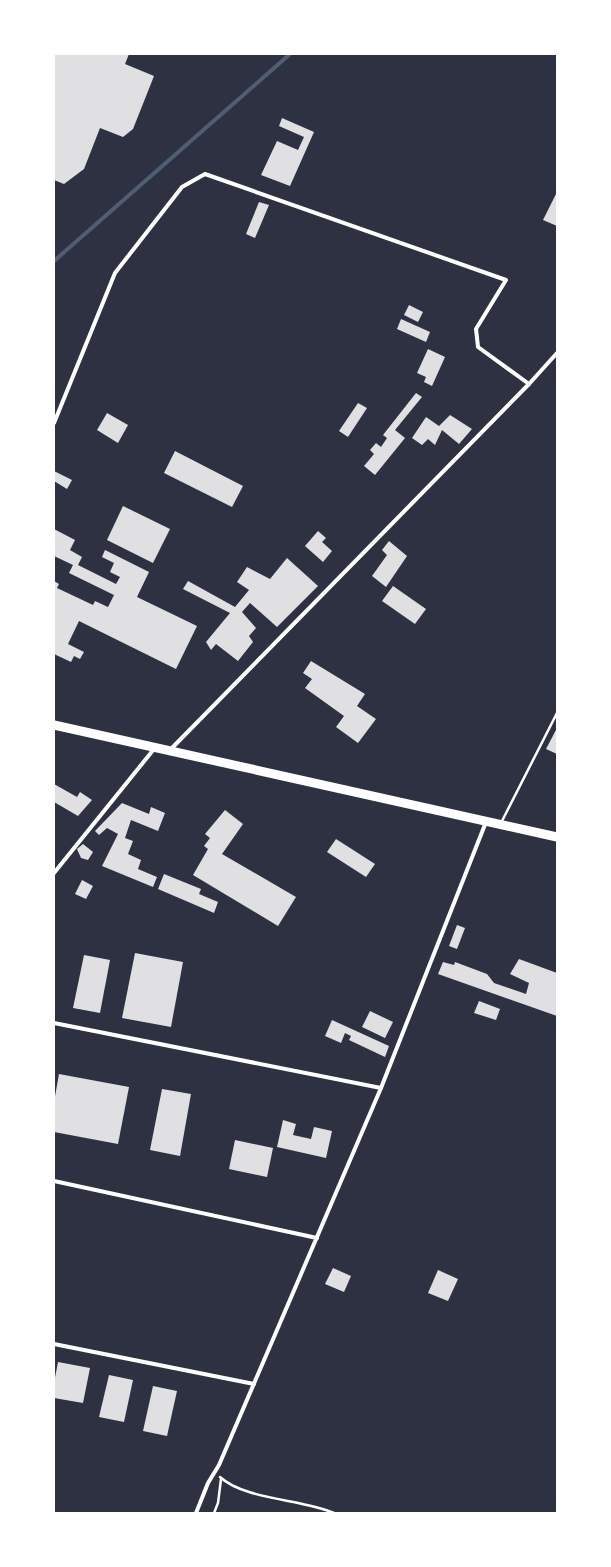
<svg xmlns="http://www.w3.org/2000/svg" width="611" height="1567" viewBox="0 0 611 1567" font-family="Signika,sans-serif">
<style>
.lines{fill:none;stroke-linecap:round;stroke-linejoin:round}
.stream{stroke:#4f5d75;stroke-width:4}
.building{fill:#e0e0e3}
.path{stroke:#fff;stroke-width:2.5}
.service{stroke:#fff;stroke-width:2.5}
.minor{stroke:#fff;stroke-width:4}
.primary{stroke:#fff;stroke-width:9}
</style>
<rect width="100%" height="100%" fill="#2d3142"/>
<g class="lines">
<!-- stream -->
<path class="stream" d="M54,261L290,54"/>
</g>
<!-- building -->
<g class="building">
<path d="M54,54H129L125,64L154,76L133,129L123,137L100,128L84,169L64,184L54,180Z"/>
<path d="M282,118L314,132L290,186L261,175L277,141L298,150L304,137L279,126Z"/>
<path d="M557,192V226L543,220Z"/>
<path d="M259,202L269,205L255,238L246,234Z"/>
<path d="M409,305L423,312L418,322L404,315Z"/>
<path d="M401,319L430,332L426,342L397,329Z"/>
<path d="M428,349L445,357L432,386L424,382L426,377L417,373Z"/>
<path d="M416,393L422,397L395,430L405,438L375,475L364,466L374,454L370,450L376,443L381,447L387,438L383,435Z"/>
<path d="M358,403L367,408L348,437L339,431Z"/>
<path d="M107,413L128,425L118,443L97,430Z"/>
<path d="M450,415L472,429L459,444L442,430L435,445L428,439L422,445L412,438L426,417L439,426Z"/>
<path d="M175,451L243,486L232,507L164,473Z"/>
<path d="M54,471L72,480L67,489L54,481Z"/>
<path d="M123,506L170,529L153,563L107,540Z"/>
<path d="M54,529L75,540L70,550L82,557L78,565L116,584L120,577L110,572L114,563L102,557L105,550L149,572L137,597L197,626L176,669L79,621L68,644L84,652L80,659L74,656L71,662L54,654V581L59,584L57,588L93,605L95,601L108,607L114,595L69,573L73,565L54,556Z"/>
<path d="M318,531L326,538L322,542L332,551L323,562L305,546Z"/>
<path d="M389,541L407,556L386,587L372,576L387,555L382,550Z"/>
<path d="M287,558L318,586L277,627L250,603L242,612L256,628L249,636L253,642L238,661L216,644L211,650L206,642L230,613L183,589L188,581L235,607L249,590L237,582L247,567L270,579Z"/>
<path d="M393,586L426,609L415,624L382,601Z"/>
<path d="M311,661L365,694L357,706L376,719L358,743L336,727L344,716L305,688L312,679L303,673Z"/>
<path d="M557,728V754L546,749Z"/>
<path d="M54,784L77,797L80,792L92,800L78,816L54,802Z"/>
<path d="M122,803L149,814L151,807L165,813L158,831L131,820L125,838L133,841L128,854L141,860L138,869L157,877L153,887L102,866L118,834L107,828L99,835L95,831Z"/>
<path d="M225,810L243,824L222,854L296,897L278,926L193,875L208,849L204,846L210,838L205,834Z"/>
<path d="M336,839L375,864L366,877L327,852Z"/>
<path d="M83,844L93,852L88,860L81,858L77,849Z"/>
<path d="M164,874L201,889L199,894L218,902L214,913L158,889Z"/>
<path d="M82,880L93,886L86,899L75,894Z"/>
<path d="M457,925L465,928L457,949L449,946Z"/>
<path d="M135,953L183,962L171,1027L122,1018Z"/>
<path d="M84,955L110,960L100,1013L73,1008Z"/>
<path d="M519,959L557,973V1016L438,974L443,962L454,965L455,962L487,974L494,983L526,994L529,983L510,974Z"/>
<path d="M479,1001L500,1009L496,1020L474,1013Z"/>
<path d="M370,1011L393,1022L385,1038L362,1027Z"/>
<path d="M332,1020L389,1046L385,1057L349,1040L351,1036L345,1033L341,1043L325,1036Z"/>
<path d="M59,1074L129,1087L118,1144L54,1132V1102Z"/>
<path d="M162,1089L191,1094L180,1156L150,1150Z"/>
<path d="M283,1120L296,1124L293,1135L311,1139L314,1127L332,1131L326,1158L277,1147Z"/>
<path d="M235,1140L273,1148L267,1177L229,1169Z"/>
<path d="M333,1268L351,1276L344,1292L325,1284Z"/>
<path d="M438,1270L458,1279L448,1301L428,1293Z"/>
<path d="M58,1362L90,1368L83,1403L54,1398V1383Z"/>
<path d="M109,1375L133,1380L124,1422L99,1417Z"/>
<path d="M153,1386L177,1391L167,1436L143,1431Z"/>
</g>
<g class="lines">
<!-- path -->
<g class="path">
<path d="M220,1477C245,1500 303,1499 334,1513"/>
<path d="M214,1513L218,1503L221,1479"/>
</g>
<!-- service -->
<path class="service" d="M501,823L557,713"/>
<!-- minor -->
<g class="minor">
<path d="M54,423L115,273L182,187L205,174L506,280L476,329L478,347L529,384"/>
<path d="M170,750L529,384L557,353"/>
<path d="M54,873L154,749"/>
<path d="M54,1023L381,1088"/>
<path d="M54,1181L317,1238"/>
<path d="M54,1344L254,1384"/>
<path d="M196,1513L208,1483L219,1465L381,1088L486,822"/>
</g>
<!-- primary -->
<path class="primary" d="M54,725L557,837"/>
</g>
<!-- border -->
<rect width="611" height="1567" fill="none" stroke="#ffffff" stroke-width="110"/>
</svg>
